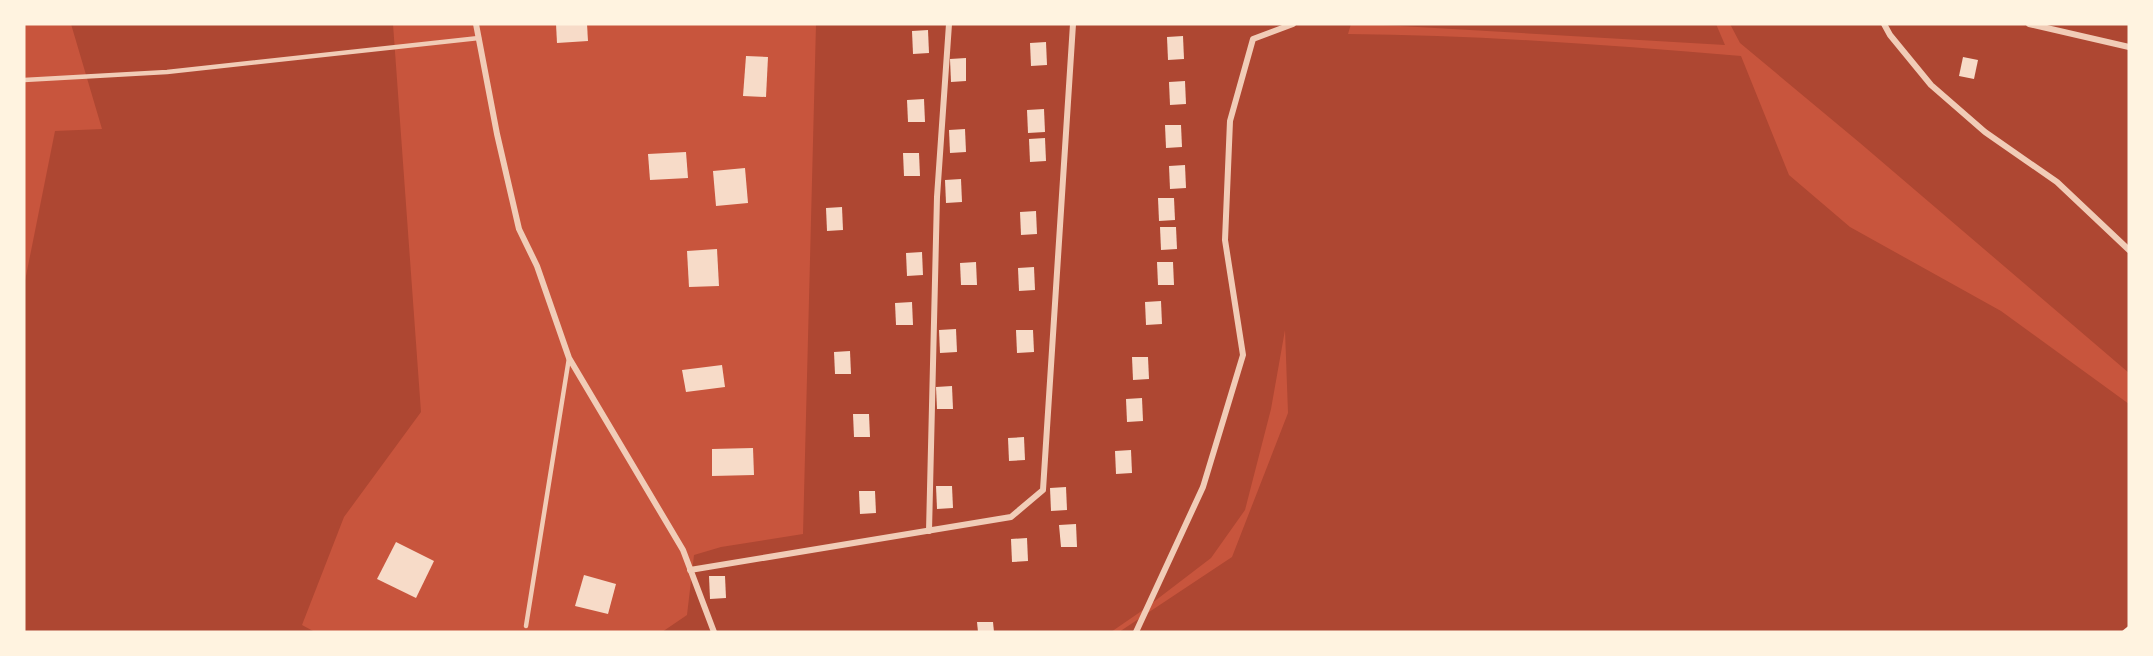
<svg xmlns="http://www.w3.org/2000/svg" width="2153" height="656" viewBox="0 0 2153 656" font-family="'Work Sans',sans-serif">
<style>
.green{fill:#ae4732}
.building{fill:#f7dbc8}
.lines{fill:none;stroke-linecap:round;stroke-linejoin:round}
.path{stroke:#fff3e0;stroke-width:4}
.service{stroke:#f1ccb7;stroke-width:4.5}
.minor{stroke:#f1ccb7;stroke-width:6}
</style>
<rect width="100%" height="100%" fill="#c8553d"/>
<!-- green -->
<g class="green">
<path d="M71,24H393L421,412L344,517L302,625L315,632H24V286L55,131L102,129Z"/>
<path d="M816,24H1351L1348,34C1479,35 1610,45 1741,56L1789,175L1850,227L2001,311L2129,404V632H1119L1232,557L1288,413L1285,330L1271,409L1245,510L1211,558L1143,610L1111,632H662L687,615L694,555L721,547L803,534Z"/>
<path d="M1367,24H1716L1725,45L1366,24Z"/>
<path d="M1730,24H2129V373L1860,143L1740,43Z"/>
</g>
<!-- building -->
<g class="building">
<path d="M556,24H587L588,41L557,43Z"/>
<path d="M928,30L929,53L913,54L912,31Z"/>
<path d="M1183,36L1184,59L1168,60L1167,37Z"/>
<path d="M1046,42L1047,65L1031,66L1030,43Z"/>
<path d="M746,56L768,57L766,97L743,96Z"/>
<path d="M1963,57L1978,60L1974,79L1959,76Z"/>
<path d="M966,58V81L951,82L950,59Z"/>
<path d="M1185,81L1186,104L1170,105L1169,82Z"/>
<path d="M924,99L925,122H908L907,100Z"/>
<path d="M1044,109L1045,132L1028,133L1027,110Z"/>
<path d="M1165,125H1181L1182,147L1166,148Z"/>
<path d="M965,129L966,152L950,153L949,130Z"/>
<path d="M1045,138L1046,161L1030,162L1029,139Z"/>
<path d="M686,152L688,178L650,180L648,154Z"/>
<path d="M903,153H919L920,176H904Z"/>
<path d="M1185,165L1186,188L1170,189L1169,166Z"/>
<path d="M745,168L748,203L716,206L713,171Z"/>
<path d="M961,179L962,202L946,203L945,180Z"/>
<path d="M1158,198H1174L1175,220L1159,221Z"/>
<path d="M842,207L843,230L827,231L826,208Z"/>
<path d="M1036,211L1037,234L1021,235L1020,212Z"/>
<path d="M1160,227H1176L1177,249L1161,250Z"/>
<path d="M717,249L719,286L689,287L687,251Z"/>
<path d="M922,252L923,275L907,276L906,253Z"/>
<path d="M976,262L977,285H961L960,263Z"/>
<path d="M1157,262H1173L1174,285H1158Z"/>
<path d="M1034,267L1035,290L1019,291L1018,268Z"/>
<path d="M1161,301L1162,324L1146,325L1145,302Z"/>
<path d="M912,302L913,325H896L895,303Z"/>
<path d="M956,329L957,352L940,353L939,330Z"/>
<path d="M1016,330H1033L1034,352L1017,353Z"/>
<path d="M850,351L851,374H835L834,352Z"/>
<path d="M1132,357H1148L1149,379L1133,380Z"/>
<path d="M722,365L725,387L686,392L682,370Z"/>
<path d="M952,386L953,409H937L936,387Z"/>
<path d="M1142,398L1143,421L1127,422L1126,399Z"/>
<path d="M853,414H869L870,437H854Z"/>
<path d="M1024,437L1025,460L1009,461L1008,438Z"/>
<path d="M753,448L754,475L712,476V449Z"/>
<path d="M1131,450L1132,473L1116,474L1115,451Z"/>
<path d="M936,486H952L953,508L937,509Z"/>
<path d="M1066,487L1067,510L1051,511L1050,488Z"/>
<path d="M859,491H875L876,513L860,514Z"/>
<path d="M1076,524L1077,547H1061L1059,525Z"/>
<path d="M1027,538L1028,561L1012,562L1011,539Z"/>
<path d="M396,542L434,561L416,598L377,579Z"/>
<path d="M584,575L616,584L608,614L575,606Z"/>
<path d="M709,576H725L726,598L710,599Z"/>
<path d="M977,622H993L994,632H978Z"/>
</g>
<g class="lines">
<!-- path -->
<path class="path" d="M2124,632L2129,628"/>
<!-- service -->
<g class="service">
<path d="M24,80L167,72L479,38"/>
<path d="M526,626L569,358"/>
</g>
<!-- minor -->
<g class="minor">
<path d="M476,24L497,134L519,229L537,266L569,358L683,550L714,632"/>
<path d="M1884,24L1890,35L1931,85L1985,132L2057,182L2129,250"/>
<path d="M2029,24L2129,47"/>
<path d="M929,531L937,197L949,24"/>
<path d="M690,570L1011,517L1043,490L1073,24"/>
<path d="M1136,632L1203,487L1243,355L1225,240L1230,121L1253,39L1293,24"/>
</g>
</g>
<!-- border -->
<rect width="2153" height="656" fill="none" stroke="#fff3e0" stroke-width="51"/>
</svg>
